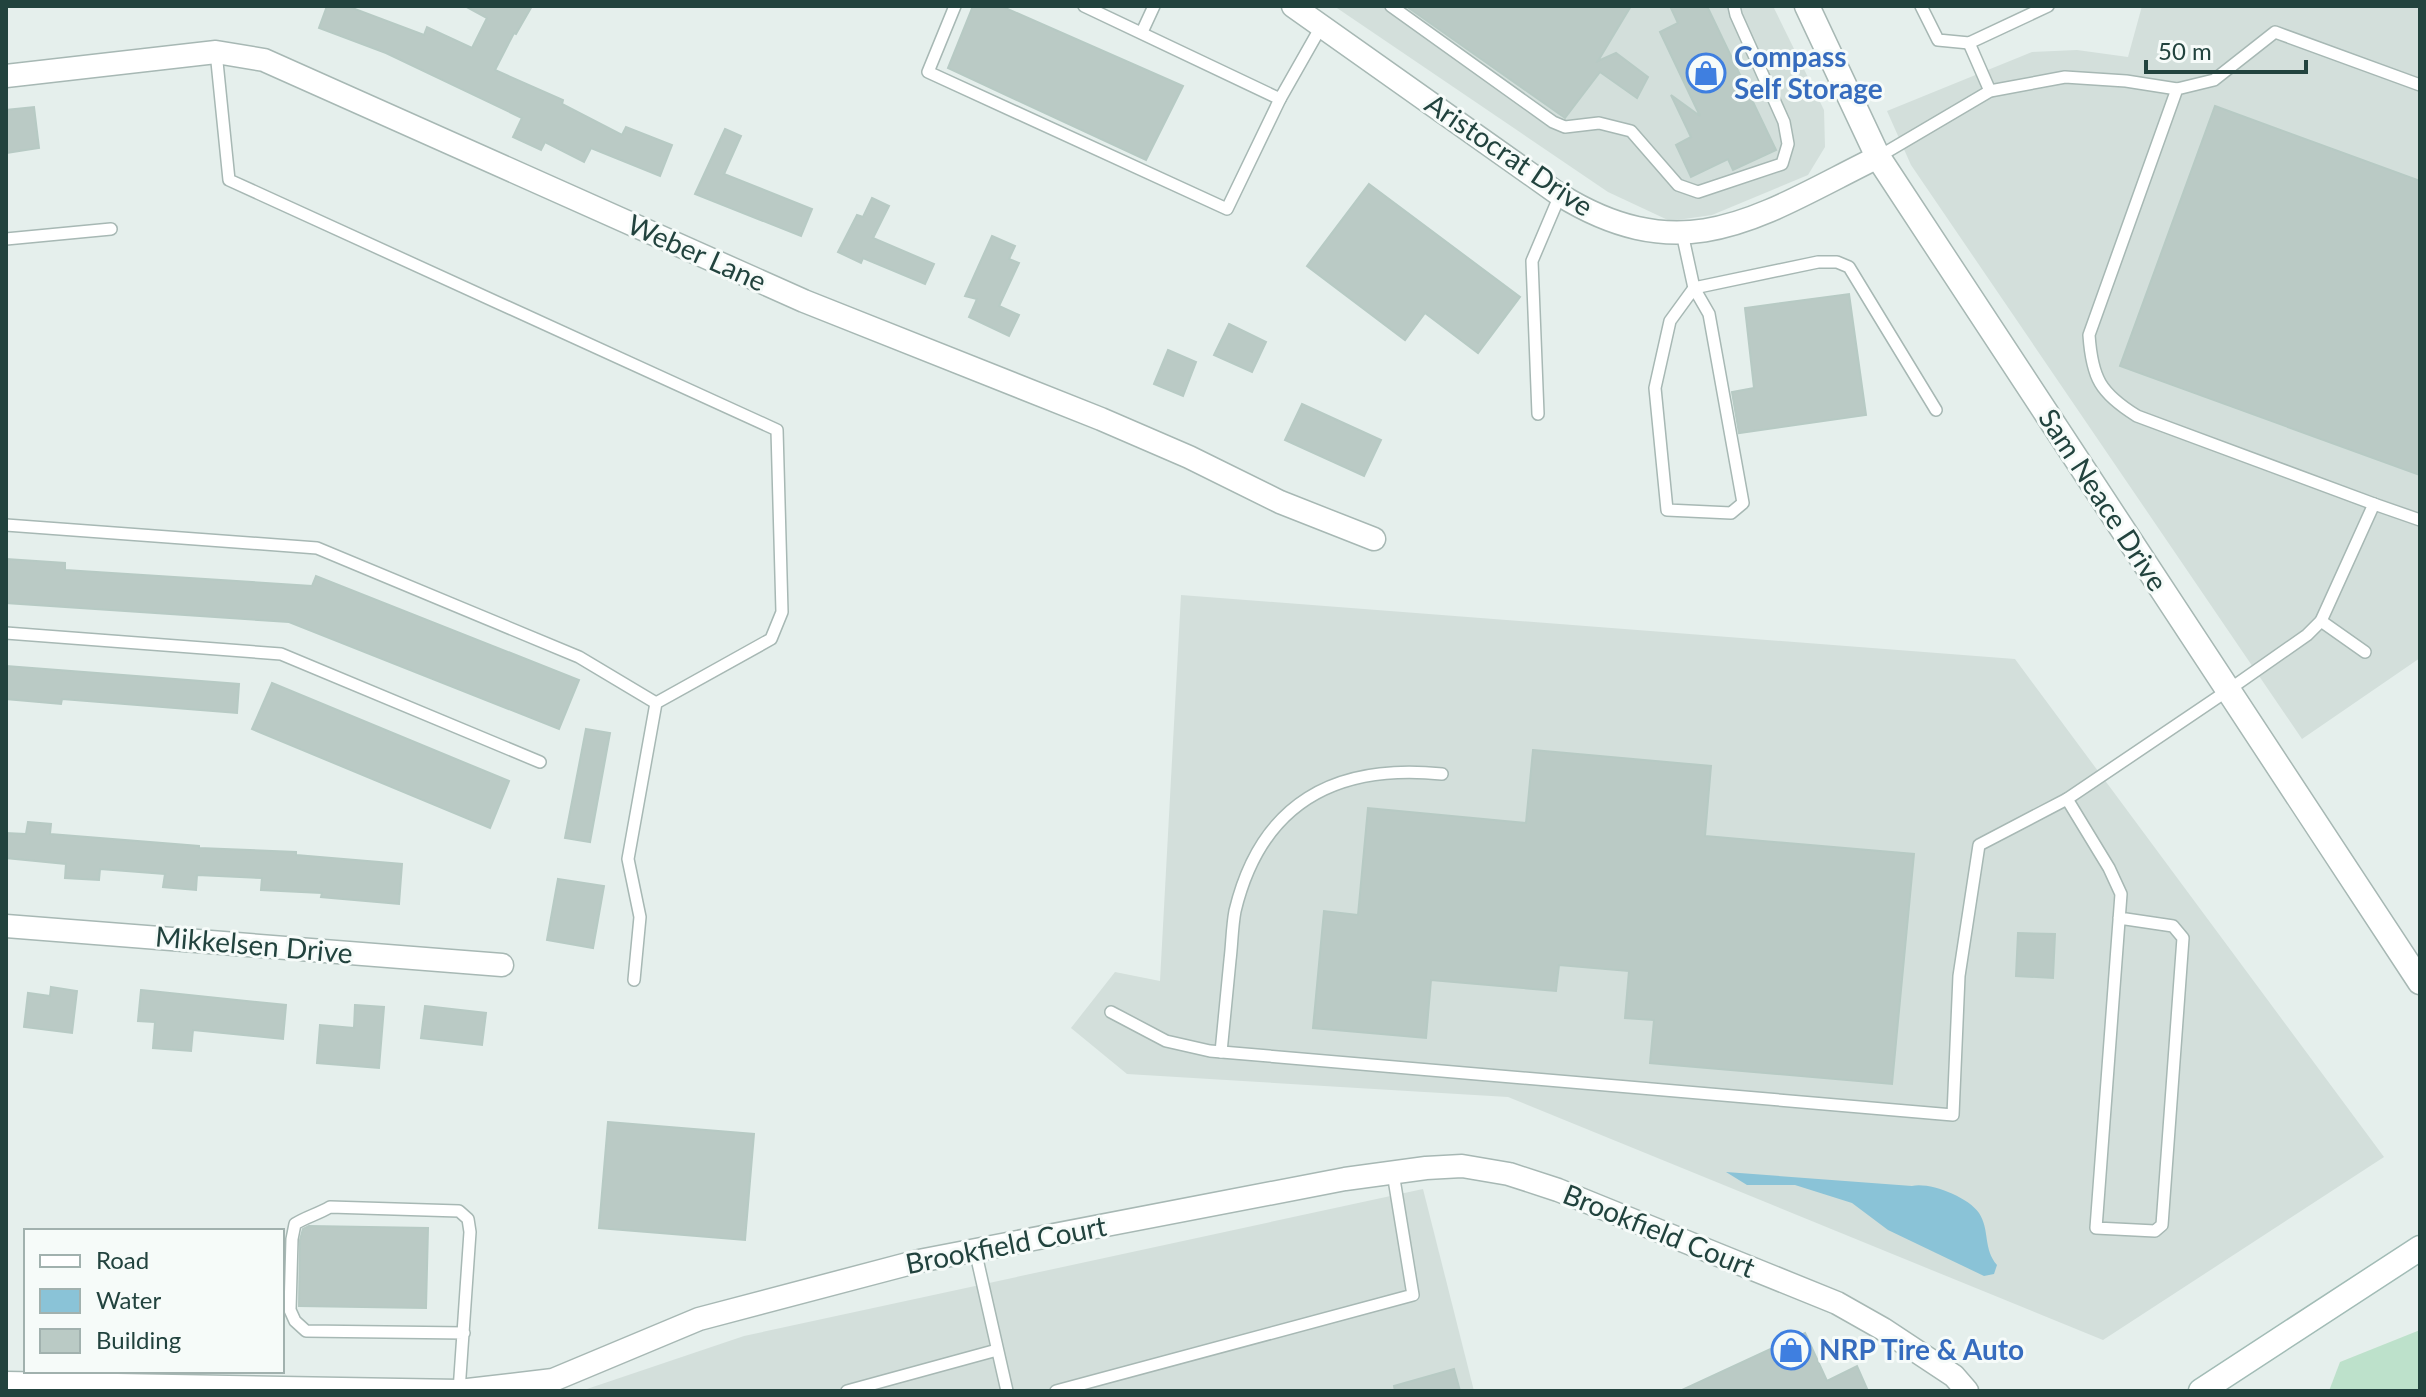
<svg xmlns="http://www.w3.org/2000/svg" width="2426" height="1397" viewBox="0 0 2426 1397" font-family="Lato,sans-serif">
<style>
.built{fill:#d3dfdb}
.green{fill:#bde1cb}
.water{fill:#8ac3d7}
.building{fill:#bacac5;stroke:#b7cac4;stroke-width:2}
.lines{fill:none;stroke-linecap:round;stroke-linejoin:round}
.service-casing{stroke:#a7b8b4;stroke-width:14}
.minor-casing{stroke:#a7b8b4;stroke-width:25}
.tertiary-casing{stroke:#a7b8b4;stroke-width:27}
.secondary-casing{stroke:#a2bcb6;stroke-width:27}
.service{stroke:#fff;stroke-width:11}
.minor{stroke:#fff;stroke-width:22}
.tertiary{stroke:#fff;stroke-width:24}
.secondary{stroke:#fff;stroke-width:24}
.labels{text-anchor:middle;stroke-width:6;stroke-linejoin:round;paint-order:stroke}
.shop-label{font-size:28px;font-weight:bold;fill:#366cbe;stroke:#f6fbf9;text-anchor:start}
.street-label{font-size:28px;fill:#22433e;stroke:#f6fbf9}
</style>
<rect width="100%" height="100%" fill="#e5efec"/>
<!-- built -->
<g class="built">
<path d="M1334,6H1773L1824,110L1825,147L1808,175L1712,215L1670,221L1608,192Z"/>
<path d="M2142,6H2420V658L2302,739L1911,165L1887,111L2032,52L2077,50L2128,57Z"/>
<path d="M1181,595L2015,659L2384,1157L2103,1340L1508,1097L1127,1074L1071,1028L1115,972L1160,981Z"/>
<path d="M1423,1189L1474,1391H581L744,1336Z"/>
</g>
<!-- green -->
<path class="green" d="M2420,1330V1391H2329L2340,1362Z"/>
<!-- water -->
<path class="water" d="M1726,1172L1912,1186C1930,1182 1968,1197 1979,1213C1990,1230 1983,1249 1997,1265L1994,1274L1984,1276L1888,1230L1852,1203L1795,1185H1747Z"/>
<!-- building -->
<g class="building">
<path d="M327,6H347L424,35L427,27L472,48L487,18L465,6H532L516,34L514,33L495,70L563,100L562,104L622,135L626,127L672,145L660,176L591,148L584,162L545,142L541,150L513,137L522,118L386,53L319,28Z"/>
<path d="M973,6H1001L1183,86L1146,160L948,68Z"/>
<path d="M1406,6H1631L1598,61L1616,53L1648,77L1637,98L1600,72L1565,118Z"/>
<path d="M1670,6H1707L1776,150L1733,170L1728,159L1691,177L1676,145L1691,137L1671,95L1700,116L1660,32L1678,23Z"/>
<path d="M2215,106L2420,181V475L2120,366Z"/>
<path d="M34,107L39,148L6,153V110Z"/>
<path d="M725,129L741,136L724,174L812,209L801,236L695,194Z"/>
<path d="M1369,184L1520,297L1478,353L1425,313L1405,340L1307,266Z"/>
<path d="M872,198L889,206L873,238L934,264L925,284L863,258L861,263L838,252L857,215L863,217Z"/>
<path d="M992,236L1015,246L1009,259L1019,263L999,306L1019,315L1009,336L969,317L977,299L965,296Z"/>
<path d="M1849,294L1866,415L1739,433L1732,392L1754,388L1745,308Z"/>
<path d="M1229,324L1266,342L1252,372L1214,355Z"/>
<path d="M1168,350L1196,362L1183,396L1154,384Z"/>
<path d="M1302,404L1381,440L1364,476L1285,440Z"/>
<path d="M6,559L65,563V570L312,586L316,576L579,680L559,729L289,622L6,603Z"/>
<path d="M6,666L239,684L237,713L62,699L61,704L6,699Z"/>
<path d="M272,683L509,781L490,828L252,729Z"/>
<path d="M586,729L610,733L590,842L565,838Z"/>
<path d="M1533,750L1711,766L1705,836L1914,854L1892,1084L1650,1063L1654,1020L1625,1018L1629,971L1559,965L1556,991L1431,980L1426,1038L1313,1028L1324,911L1358,915L1368,808L1526,823Z"/>
<path d="M28,822L51,824L50,834L199,846V848L296,852V855L402,864L399,904L321,897L322,893L261,890L262,878L197,875L196,890L163,887L165,874L100,869L99,880L65,878L66,864L6,858V833L26,834Z"/>
<path d="M558,879L604,886L593,948L547,940Z"/>
<path d="M2018,933L2055,934L2053,978L2016,976Z"/>
<path d="M51,987L77,991L72,1033L24,1027L28,993L50,996Z"/>
<path d="M141,990L286,1005L283,1039L193,1030L191,1051L153,1048L155,1022L138,1021Z"/>
<path d="M355,1005L384,1007L379,1068L317,1063L320,1025L354,1028Z"/>
<path d="M425,1006L486,1013L482,1045L421,1038Z"/>
<path d="M608,1122L754,1134L745,1240L599,1228Z"/>
<path d="M309,1226L428,1228L426,1308L299,1306L300,1240L303,1229Z"/>
<path d="M1805,1333L1827,1381L1857,1366L1868,1391H1680Z"/>
<path d="M1454,1369L1460,1391H1395L1394,1386Z"/>
</g>
<g class="lines">
<defs>
<g id="service">
<path d="M955,6L928,72L1227,209L1280,99"/>
<path d="M1084,6L1280,99L1322,25"/>
<path d="M1391,6L1553,122L1565,127L1599,123L1631,131L1678,185L1698,192L1782,164L1788,144L1784,122L1736,15L1734,6"/>
<path d="M1921,6L1938,40L1969,43L2048,6"/>
<path d="M1142,32L1154,6"/>
<path d="M1969,43L1990,91"/>
<path d="M216,52L229,180L777,430L782,612L771,639L656,703L628,859L640,917L634,980"/>
<path d="M1878,157L1990,91L2065,77L2126,81L2177,89"/>
<path d="M1682,233L1694,288L1818,262H1837L1849,267L1936,410"/>
<path d="M6,239L111,229"/>
<path d="M1694,288L1709,314L1743,503L1731,513L1667,510L1655,388L1670,321Z"/>
<path d="M1538,414L1532,261L1560,195"/>
<path d="M2374,504L2137,416C2100,393 2092,378 2089,335L2177,89L2214,80L2275,32L2420,85"/>
<path d="M6,525L317,548L579,657L656,703"/>
<path d="M2321,621L2365,652"/>
<path d="M6,633L281,654L540,762"/>
<path d="M2119,918L2173,926L2183,938L2162,1225L2155,1231L2096,1228L2121,894L2109,868L2067,799L2227,691L2307,635L2321,621L2374,504L2420,520"/>
<path d="M1111,1012L1166,1041L1210,1051L1953,1115L1959,976L1979,845L2067,799"/>
<path d="M1221,1052C1224,1022 1227,991 1230,960C1232,944 1232,927 1235,911C1261,803 1335,763 1442,774"/>
<path d="M975,1250L1007,1391"/>
<path d="M459,1391L470,1232L468,1219L459,1211L330,1207C318,1214 306,1217 295,1224L292,1239L290,1310L295,1321L306,1331L464,1333"/>
<path d="M847,1391L997,1350"/>
<path d="M1056,1391L1413,1295L1393,1173"/>
</g>
<g id="minor">
<path d="M1293,6L1560,195C1687,273 1762,214 1878,157"/>
<path d="M6,76L216,52L264,60L804,301L1101,419L1189,457L1280,502L1374,539"/>
<path d="M6,926L502,965"/>
<path d="M6,1383L459,1391L553,1380L699,1319L919,1261L1345,1179L1426,1168L1462,1166L1509,1174L1558,1190L1837,1303L1883,1329L1954,1376L1967,1391"/>
</g>
<path id="tertiary" d="M1807,6L1878,157L2420,982"/>
<path id="secondary" d="M2201,1391L2420,1248"/>
</defs>
<!-- service casing -->
<use href="#service" class="service-casing"/>
<!-- minor casing -->
<use href="#minor" class="minor-casing"/>
<!-- tertiary casing -->
<use href="#tertiary" class="tertiary-casing"/>
<!-- secondary casing -->
<use href="#secondary" class="secondary-casing"/>
<!-- service -->
<use href="#service" class="service"/>
<!-- minor -->
<use href="#minor" class="minor"/>
<!-- tertiary -->
<use href="#tertiary" class="tertiary"/>
<!-- secondary -->
<use href="#secondary" class="secondary"/>
</g>
<!-- icons -->
<defs>
<symbol id="shop-ring" viewBox="-11 -11 22 22"><circle r="9.5" fill="#f6fbf9" stroke="#3f7fe0" stroke-width="1.5"/><path d="M-5-2.5h2.3a2.7 3.5 0 0 1 5.4 0H5L5.5 6h-11ZM-1.5-2.5h3a1.5 2.3 0 0 0-3 0Z" fill="#3f7fe0"/></symbol>
</defs>
<g fill-rule="evenodd">
<use href="#shop-ring" x="1684" y="51" width="44" height="44"/>
<use href="#shop-ring" x="1769" y="1328" width="44" height="44"/>
</g>
<g class="labels">
<!-- shop labels -->
<g class="shop-label">
<text x="1734" y="67">Compass<tspan x="1734" dy="32">Self Storage</tspan></text>
<text x="1819" y="1360">NRP Tire &amp; Auto</text>
</g>
<!-- street labels -->
<g class="street-label">
<text transform="translate(1509 155) rotate(34)" y="10">Aristocrat Drive</text>
<text transform="translate(697 253) rotate(24)" y="10">Weber Lane</text>
<text transform="translate(2103 500) rotate(57)" y="10">Sam Neace Drive</text>
<text transform="translate(254 945) rotate(5)" y="10">Mikkelsen Drive</text>
<text transform="translate(1659 1231) rotate(22)" y="10">Brookfield Court</text>
<text transform="translate(1006 1245) rotate(-11)" y="10">Brookfield Court</text>
</g>
</g>
<!-- border -->
<rect width="2426" height="1397" fill="none" stroke="#22433e" stroke-width="16"/>
<!-- legend -->
<rect x="24" y="1229" width="260" height="144" fill="#f6fbf9" stroke="#a1b1ae" stroke-width="2"/>
<rect x="40" y="1255" width="40" height="12" fill="#ffffff" stroke="#a1b1ae" stroke-width="2"/>
<text x="96" y="1269" font-size="24" fill="#22433e">Road</text>
<rect x="40" y="1289" width="40" height="24" fill="#8ac3d7" stroke="#a1b1ae" stroke-width="2"/>
<text x="96" y="1309" font-size="24" fill="#22433e">Water</text>
<rect x="40" y="1329" width="40" height="24" fill="#bacac5" stroke="#a1b1ae" stroke-width="2"/>
<text x="96" y="1349" font-size="24" fill="#22433e">Building</text>
<!-- scale -->
<path d="M2146 60v12h160v-12" fill="none" stroke="#22433e" stroke-width="4"/>
<text x="2158" y="60" font-size="24" fill="#22433e" stroke="#f6fbf9" stroke-width="6" paint-order="stroke">50 m</text>
</svg>
